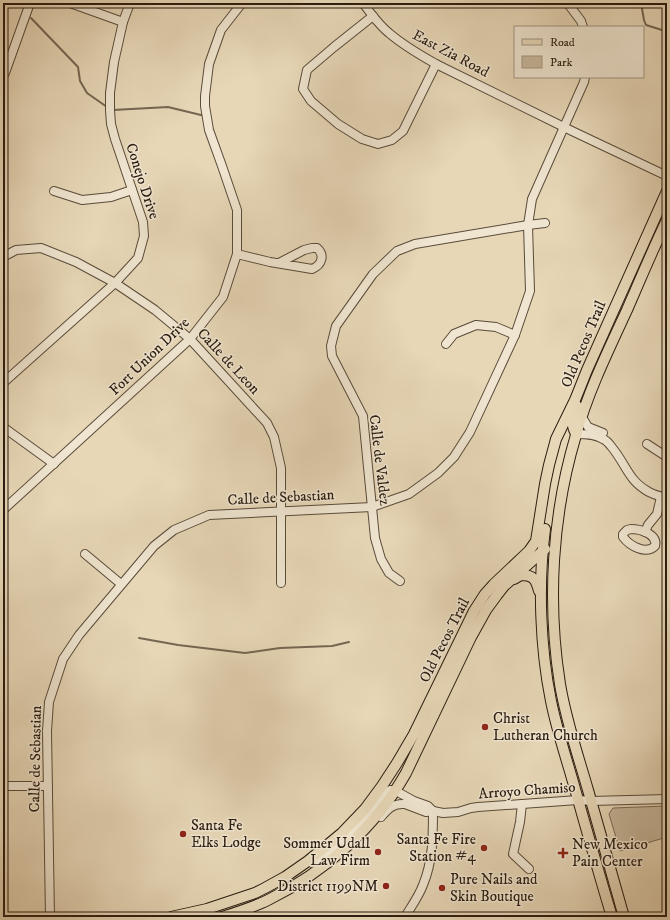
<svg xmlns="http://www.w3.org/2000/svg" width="670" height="920" viewBox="0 0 670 920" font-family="'IM FELL DW Pica',serif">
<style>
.green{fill:#c7b79b;stroke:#786a56}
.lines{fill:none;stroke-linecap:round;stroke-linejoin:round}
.stream{stroke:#756652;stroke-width:2}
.minor-casing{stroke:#594b3a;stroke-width:10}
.major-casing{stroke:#2a1c10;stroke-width:12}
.minor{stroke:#efe5d0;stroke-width:8}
.major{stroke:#e7d7b7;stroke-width:10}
.poi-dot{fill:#8f2418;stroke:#efe5d0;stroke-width:1.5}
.labels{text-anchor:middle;stroke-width:3;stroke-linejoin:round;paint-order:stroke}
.street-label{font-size:15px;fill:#2a1c10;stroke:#efe5d0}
.poi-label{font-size:15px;fill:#2a1c10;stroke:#efe5d0;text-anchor:start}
</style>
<rect width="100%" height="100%" fill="#e7d7b7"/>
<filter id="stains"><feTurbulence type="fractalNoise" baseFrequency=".005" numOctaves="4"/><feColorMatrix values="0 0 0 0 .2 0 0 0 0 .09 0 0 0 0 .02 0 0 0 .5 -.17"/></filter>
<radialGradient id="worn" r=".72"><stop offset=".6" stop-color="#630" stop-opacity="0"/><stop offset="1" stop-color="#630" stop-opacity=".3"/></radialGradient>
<!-- green -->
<path class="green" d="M667,806V837L620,851L609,814L613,808Z"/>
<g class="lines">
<!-- stream -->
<g class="stream">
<path d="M18,3L23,7"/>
<path d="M641,3L644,20L646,25L662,30L667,33"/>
<path d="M31,18L78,67L80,81L87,93L107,107"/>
<path d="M113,110L168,107L205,116"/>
<path d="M139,638L178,645L245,653L280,648L332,646L349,642"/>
</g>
<defs>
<g id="minor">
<path d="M70,3L123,22"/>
<path d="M363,3C371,14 379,25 389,33C404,46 420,55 436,64L572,131L667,176"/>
<path d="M567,3L569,5L581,21L583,27"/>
<path d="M373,16L334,47L307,70L303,89L311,101L338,124L362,139L378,144L392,140L403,131L436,64"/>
<path d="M3,76L5,73L30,3"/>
<path d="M54,191L82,200L111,197L132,190"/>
<path d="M237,254L270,262L312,269C322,265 325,255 317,248H312L304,250L279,263"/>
<path d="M3,257L16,250L41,248L76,262L115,283L155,310L190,339L267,423L274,437L281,468V583"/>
<path d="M446,344L454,334L476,325L496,327L515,335"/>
<path d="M3,383L115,283L138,258L144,236L143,222L115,139L111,124L110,110V93L114,62L123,22L130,3"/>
<path d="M582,417L588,427L603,433"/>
<path d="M3,427L54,464"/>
<path d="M576,434C585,434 595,434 603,439C608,441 610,445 614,450C627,467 629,481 649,492C655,495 661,497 667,497"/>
<path d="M647,444L667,457"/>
<path d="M3,510L190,339L223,297L237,254V210L222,166L209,130L205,106V96L209,64L221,30L242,3"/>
<path d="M631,529C640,529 658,534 655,546C646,555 630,546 623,537V534L627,530Z"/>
<path d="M645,532L648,525L657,514L661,497"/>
<path d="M85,554L121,584"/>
<path d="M400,581L389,573L381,559L375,538L363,416L332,356L331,346L336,326L373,274L397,251L415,244L528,225L545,223"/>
<path d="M3,786H48"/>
<path d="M522,804L520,822L513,854L529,869"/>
<path d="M381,817C388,809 393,803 405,804L426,812L433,811L443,813L458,812L471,808L478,807L578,800L591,801L667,799"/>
<path d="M312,863L342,842L371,811L386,793L390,790L396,791L414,801L428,806L433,811"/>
<path d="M50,917L47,731L49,702L63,659L79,635L154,546L174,530L209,515L372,507L409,494L438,473L454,457L470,432L515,335L530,291L528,225L532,199L584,82L585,77"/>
<path d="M405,917C411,907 419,896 423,885C433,861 433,836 433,811"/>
</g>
<g id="major">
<path d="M576,434C570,422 573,419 577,406"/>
<path d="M545,529C538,583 540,647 551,701C557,731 567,760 575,789C587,831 599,874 612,917"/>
<path d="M514,579L521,575C534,575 536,580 539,591"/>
<path d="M171,917L207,909L255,893L265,888L285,877L308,861L342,833L365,809L382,786L397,763L414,734L474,611L485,594L494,584L529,551L536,541L545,484L549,465L556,439L575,400L587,370L667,191"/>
<path d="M222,917C238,912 254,907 268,900C325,872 375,828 406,773L471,637L486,610L497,595L504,586L545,549"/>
<path d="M624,917C612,875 600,833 588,790C578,755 566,721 560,684C547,602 552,515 576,435C588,392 608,351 627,310C640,280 653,249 667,220"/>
</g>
</defs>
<!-- minor casing -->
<use href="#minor" class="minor-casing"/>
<!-- major casing -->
<use href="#major" class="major-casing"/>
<!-- minor -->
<use href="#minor" class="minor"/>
<!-- major -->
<use href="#major" class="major"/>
</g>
<!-- markers -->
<g class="poi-dot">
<circle cx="485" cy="727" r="4"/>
<circle cx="183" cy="834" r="4"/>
<circle cx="484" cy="848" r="4"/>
<circle cx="378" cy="852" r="4"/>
<path d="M561 847h4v4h4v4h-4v4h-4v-4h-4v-4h4z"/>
<circle cx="386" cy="886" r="4"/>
<circle cx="442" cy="888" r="4"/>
</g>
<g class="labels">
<!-- street labels -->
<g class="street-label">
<text transform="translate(451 53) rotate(28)" y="5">East Zia Road</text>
<text transform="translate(143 181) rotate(72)" y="5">Conejo Drive</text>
<text transform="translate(583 344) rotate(-67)" y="5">Old Pecos Trail</text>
<text transform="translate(149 356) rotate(-44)" y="5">Fort Union Drive</text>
<text transform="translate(229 361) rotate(47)" y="5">Calle de Leon</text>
<text transform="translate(380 460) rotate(83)" y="5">Calle de Valdez</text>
<text transform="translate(281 497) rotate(-3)" y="5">Calle de Sebastian</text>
<text transform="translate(444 640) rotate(-63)" y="5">Old Pecos Trail</text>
<text transform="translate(35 759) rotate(-89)" y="5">Calle de Sebastian</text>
<text transform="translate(527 790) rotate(-4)" y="5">Arroyo Chamiso</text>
</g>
<!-- poi labels -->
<g class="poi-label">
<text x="493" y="723">Christ<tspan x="493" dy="17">Lutheran Church</tspan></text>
<text x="191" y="830">Santa Fe<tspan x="191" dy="17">Elks Lodge</tspan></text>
<text x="476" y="844" text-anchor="end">Santa Fe Fire<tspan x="476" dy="17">Station #4</tspan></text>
<text x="370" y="848" text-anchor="end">Sommer Udall<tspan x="370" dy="17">Law Firm</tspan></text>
<text x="572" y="849">New Mexico<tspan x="572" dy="17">Pain Center</tspan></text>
<text x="450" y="884">Pure Nails and<tspan x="450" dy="17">Skin Boutique</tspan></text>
<text x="378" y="891" text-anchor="end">District 1199NM</text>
</g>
</g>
<!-- margin -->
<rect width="670" height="920" fill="none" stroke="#e7d7b7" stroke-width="16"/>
<rect x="4" y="4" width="662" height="912" fill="none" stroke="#2a1c10" stroke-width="2"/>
<rect x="8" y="8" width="654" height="904" fill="none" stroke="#2a1c10"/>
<!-- legend -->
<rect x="514" y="26" width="130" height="52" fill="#efe5d0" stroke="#a09583"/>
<rect x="522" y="39" width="20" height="6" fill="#e7d7b7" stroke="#a09583"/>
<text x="550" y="46" font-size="12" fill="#2a1c10">Road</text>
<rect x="522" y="56" width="20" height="12" fill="#c7b79b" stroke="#a09583"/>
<text x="550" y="66" font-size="12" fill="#2a1c10">Park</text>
<rect width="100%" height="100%" filter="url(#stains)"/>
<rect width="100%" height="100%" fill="url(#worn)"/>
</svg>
